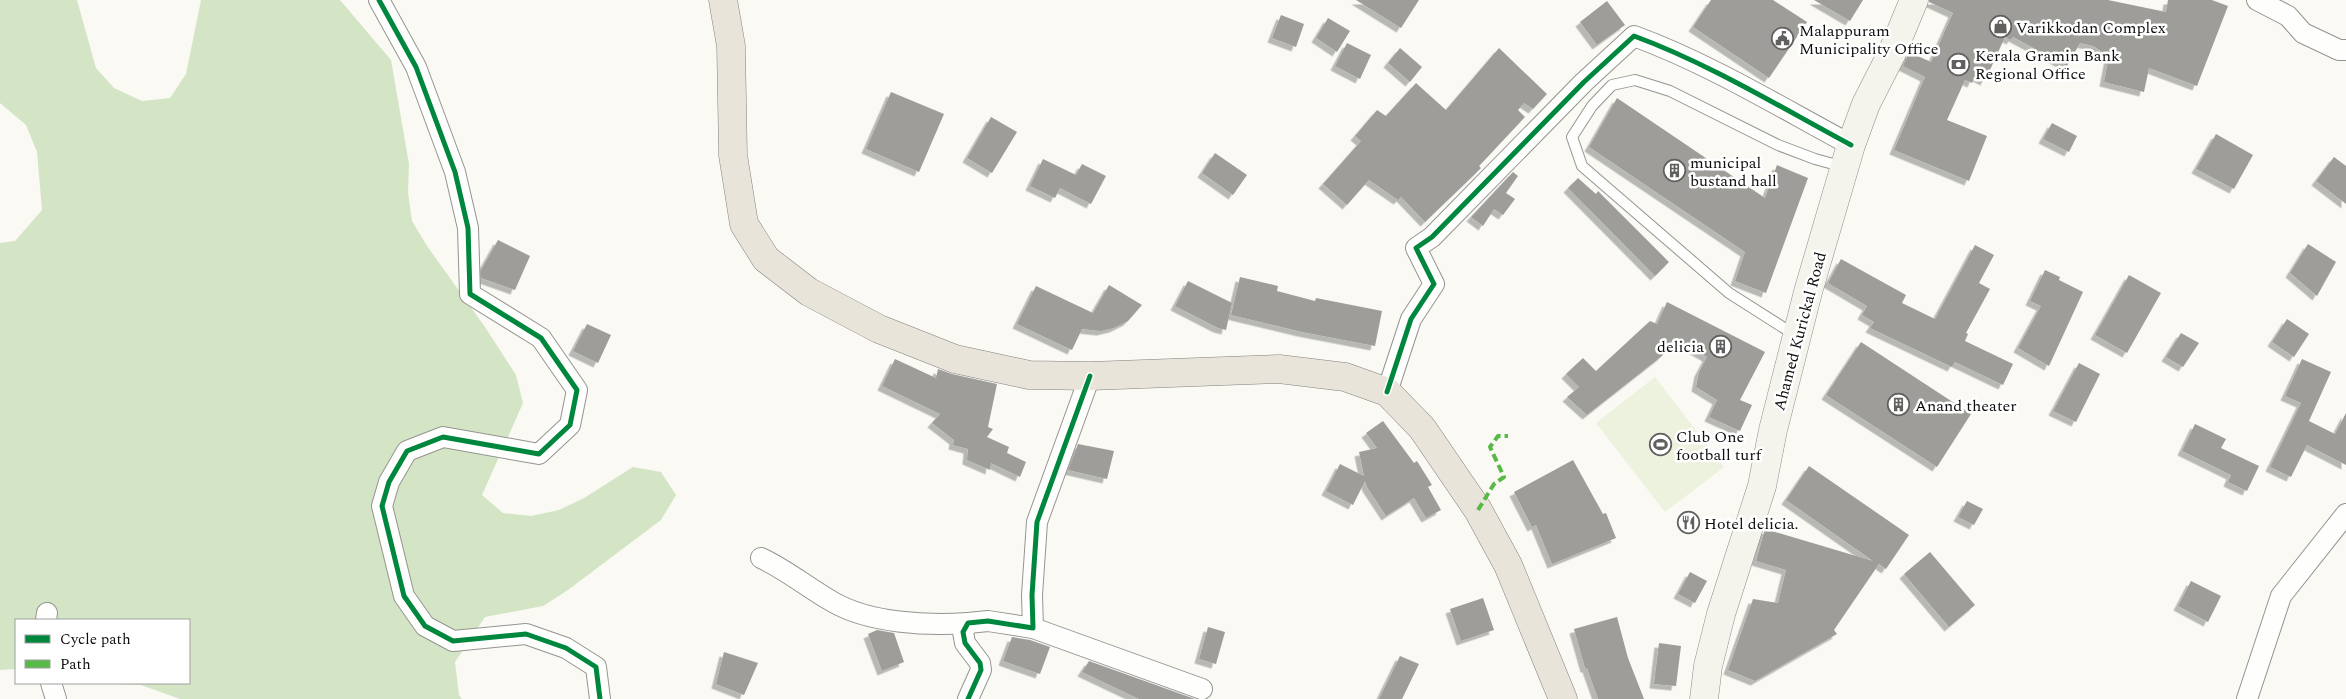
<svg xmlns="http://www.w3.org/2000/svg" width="2346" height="699" viewBox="0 0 2346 699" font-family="Spectral,serif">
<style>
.forest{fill:#d4e5c5}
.pitch{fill:#edf2df}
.building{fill:#9e9d99;filter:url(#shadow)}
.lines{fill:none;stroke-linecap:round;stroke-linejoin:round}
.service-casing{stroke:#949492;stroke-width:12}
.minor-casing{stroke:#949492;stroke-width:22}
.secondary-casing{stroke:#8b8a88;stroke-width:29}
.trunk-casing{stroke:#82817f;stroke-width:29}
.service{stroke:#fefefd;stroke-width:10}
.minor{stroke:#fefefd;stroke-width:20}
.secondary{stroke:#f4f3ec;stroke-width:28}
.trunk{stroke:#e8e4da;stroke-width:28}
.quiet{stroke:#58b947;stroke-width:4;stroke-dasharray:8 4;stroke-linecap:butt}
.cycleway-casing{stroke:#fff;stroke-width:8}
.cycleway{stroke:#00873e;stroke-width:5}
.labels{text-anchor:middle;stroke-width:5;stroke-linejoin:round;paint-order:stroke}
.poi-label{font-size:16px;fill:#0e0e0e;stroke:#fff;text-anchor:start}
.street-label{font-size:16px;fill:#0e0e0e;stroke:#fff}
</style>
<defs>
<filter id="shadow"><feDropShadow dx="-4.5" dy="4.5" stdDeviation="0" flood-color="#0004"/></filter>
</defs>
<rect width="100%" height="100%" fill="#faf9f4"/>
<!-- forest -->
<path class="forest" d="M0,0H77L96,68L114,88L142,101L170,98L186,74L201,0H340L391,60L409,164L408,192L412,221L427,246L485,327L516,375L523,403L482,495L503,513L531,516L559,510L584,498L633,467L661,472L676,495L661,520L568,590L543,606L485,617L455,662L459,695L462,699H180L141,685L86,683H189V620H16V669L0,670V243L15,241L42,210L37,152L26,125L0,103Z"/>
<!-- pitch -->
<path class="pitch" d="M1655,377L1724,467L1665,512L1596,423Z"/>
<!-- building -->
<g class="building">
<path d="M1356,0H1419L1401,28Z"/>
<path d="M1711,0H1773L1807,22L1769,78L1693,27Z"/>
<path d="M1814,0H1863L1850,21Z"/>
<path d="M1929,0H2108L2166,12L2168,0H2212L2228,6L2197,86L2149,68L2144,92L2104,82L2109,56L2093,46L2080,43L2067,66L2013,37L2011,40L2005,37L1985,81L1975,76L1972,83L1965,80L1947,120L1987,136L1969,181L1894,150L1925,77L1903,66L1909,52L1931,62L1953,13L1929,2Z"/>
<path d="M1607,1L1625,25L1597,45L1580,22Z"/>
<path d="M1281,15L1304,24L1296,47L1272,38Z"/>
<path d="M1328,18L1350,31L1337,52L1316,38Z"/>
<path d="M1347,43L1371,55L1360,79L1335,66Z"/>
<path d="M1400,48L1422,67L1410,82L1388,63Z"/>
<path d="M1499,48L1547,94L1533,109L1524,103L1518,110L1525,117L1479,166L1481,168L1477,172L1425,222L1401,197L1398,200L1369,180L1347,205L1323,184L1361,141L1355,136L1377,110L1386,116L1416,83L1446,110Z"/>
<path d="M891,92L944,114L919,172L866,149Z"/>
<path d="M1617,98L1765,198L1777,165L1808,178L1766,293L1735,281L1745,252L1589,147Z"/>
<path d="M991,117L1017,132L992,173L967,158Z"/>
<path d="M2052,123L2077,136L2069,152L2043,139Z"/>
<path d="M2216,134L2253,155L2234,189L2196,169Z"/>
<path d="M1215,153L1247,175L1233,195L1202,173Z"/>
<path d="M2334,157L2346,166V204L2316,181Z"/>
<path d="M1043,159L1076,175L1082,164L1106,176L1091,204L1060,188L1055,198L1030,186Z"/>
<path d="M1513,172L1518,176L1506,193L1515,199L1503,215L1494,209L1483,226L1471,217Z"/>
<path d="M1578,178L1596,194L1598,191L1669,262L1655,276L1568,188Z"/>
<path d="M498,240L530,256L515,290L481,278V270Z"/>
<path d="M2308,244L2336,262L2317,296L2290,273Z"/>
<path d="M1975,245L1994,255L1979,283L1990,289L1966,333L1968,334L1965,341L2013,364L2003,385L1955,362L1952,367L1870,328L1874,322L1862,315L1867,306L1828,283L1841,259L1906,295L1902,303L1935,319Z"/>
<path d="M2045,270L2060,277L2059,280L2083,292L2049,366L2018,348L2041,306L2030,301Z"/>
<path d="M2129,275L2161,293L2127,353L2095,335Z"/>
<path d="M1240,277L1278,286L1277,291L1315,301L1316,298L1382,311L1375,346L1302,332L1231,315Z"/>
<path d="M1188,281L1232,303L1226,330L1218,328L1175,306Z"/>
<path d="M1109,285L1142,305L1128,321L1114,328L1101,331L1082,329L1072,350L1017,324L1036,286L1093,313Z"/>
<path d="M1667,302L1765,352L1740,400L1752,405L1740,431L1709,417L1717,400L1696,387L1699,372L1707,357L1674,338L1662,356L1587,415L1567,397L1579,387L1566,374L1583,358L1596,371L1650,321L1657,324Z"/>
<path d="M2287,319L2309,334L2294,357L2272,342Z"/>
<path d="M587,324L611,335L598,363L573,351Z"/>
<path d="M2181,333L2199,343L2183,367L2166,357Z"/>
<path d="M1861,342L1971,414L1937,467L1826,395Z"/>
<path d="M895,359L936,378L938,369L952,374L997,384L988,427L993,429L987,437L1009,447L1007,453L1026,462L1020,477L991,463L990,470L967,460L968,449L953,445L954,440L932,423L940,414L882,386Z"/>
<path d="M2302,359L2331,372L2309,421L2335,434L2346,413V465L2307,445L2291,477L2270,467L2301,403L2285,396Z"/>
<path d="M2079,363L2100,374L2076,422L2053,411Z"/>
<path d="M1383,421L1414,463L1417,461L1432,485L1428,487L1441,510L1426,518L1414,498L1386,516L1367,487L1365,481L1353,505L1326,491L1340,464L1364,476L1359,452L1377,448L1366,433Z"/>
<path d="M2195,424L2226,439L2221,448L2259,466L2247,491L2228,482L2231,475L2182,451Z"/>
<path d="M1078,444L1114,451L1107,479L1068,470Z"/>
<path d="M1573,460L1603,514L1606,513L1616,538L1552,564L1536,525L1532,527L1514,492Z"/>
<path d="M1809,466L1909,535L1886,569L1879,564L1834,630L1837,634L1755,681L1728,670L1753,599L1778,603L1786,570L1756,561L1765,529L1873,561L1786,500Z"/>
<path d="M1967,501L1983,509L1974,525L1958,517Z"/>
<path d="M1930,552L1975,605L1949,627L1904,574Z"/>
<path d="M1690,572L1707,581L1695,603L1678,594Z"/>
<path d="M2191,581L2221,596L2208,622L2178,606Z"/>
<path d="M1483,598L1494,630L1461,641L1450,609Z"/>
<path d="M1617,617L1628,658L1644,699H1598L1587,668H1585L1574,629Z"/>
<path d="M1208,627L1225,632L1216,664L1199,659Z"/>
<path d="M877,630L894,633L904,662L882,671L868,634Z"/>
<path d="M1012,637L1030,640L1050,647L1040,674L1003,661Z"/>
<path d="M1659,643L1681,646L1676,686L1654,684Z"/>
<path d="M724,652L758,663L744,695L716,684Z"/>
<path d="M1400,656L1419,664L1402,699H1379Z"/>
<path d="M1089,661L1195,699H1139L1082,672Z"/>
</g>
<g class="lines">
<defs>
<path id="service" d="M1795,335L1729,293L1582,166L1572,137L1592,106L1612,85L1635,80L1670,91L1778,145L1815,159L1844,167"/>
<g id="minor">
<path d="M379,0L416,67L455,172L468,228L470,294L541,338L577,390L570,425L539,454L443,437L407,451L389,482L382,506L404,596L425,626L453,641L526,634L566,648L596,667L600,699"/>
<path d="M2257,0L2288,16L2303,33L2339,50H2346"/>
<path d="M1387,392L1411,319L1434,284L1416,248L1432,237L1584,82L1634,36C1710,64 1780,107 1851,145"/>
<path d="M761,558C787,570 808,588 833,602C869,623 927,626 968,623"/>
<path d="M46,620L47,613"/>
<path d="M1033,628L1202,689"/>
<path d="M51,683L56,699"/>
<path d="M968,699L981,670L980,663L965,643L963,632L968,623L988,621L1033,628L1032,595L1037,522L1090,376"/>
<path d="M2247,699L2281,596L2346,514"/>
</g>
<path id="secondary" d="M1704,699L1708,666L1721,614L1762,486L1773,430L1808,292L1851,145L1866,104L1892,53L1914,0"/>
<path id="trunk" d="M723,0L731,46L733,155L744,224L766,259L809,292L879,329L955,359L1029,375L1090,376L1279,369L1345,377L1387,392L1422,428L1478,510L1508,565L1563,699"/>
</defs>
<!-- service casing -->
<use href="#service" class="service-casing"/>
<!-- minor casing -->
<use href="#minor" class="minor-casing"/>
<!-- secondary casing -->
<use href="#secondary" class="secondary-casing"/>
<!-- trunk casing -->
<use href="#trunk" class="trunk-casing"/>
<!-- service -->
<use href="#service" class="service"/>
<!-- minor -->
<use href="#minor" class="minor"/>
<!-- secondary -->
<use href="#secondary" class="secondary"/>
<!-- trunk -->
<use href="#trunk" class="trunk"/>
<!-- quiet -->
<path class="quiet" d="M1478,510L1494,484L1504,477L1490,447L1498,436H1508"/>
<defs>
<g id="cycleway">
<path d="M379,0L416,67L455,172L468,228L470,294L541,338L577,390L570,425L539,454L443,437L407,451L389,482L382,506L404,596L425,626L453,641L526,634L566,648L596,667L600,699"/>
<path d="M1387,392L1411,319L1434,284L1416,248L1432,237L1584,82L1634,36C1710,64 1780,107 1851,145"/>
<path d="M968,699L981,670L980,663L965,643L963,632L968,623L988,621L1033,628L1032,595L1037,522L1090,376"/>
</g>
</defs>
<!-- cycleway casing -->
<use href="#cycleway" class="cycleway-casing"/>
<!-- cycleway -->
<use href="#cycleway" class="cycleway"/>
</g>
<!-- icons -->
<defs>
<symbol id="shop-ring" viewBox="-11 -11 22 22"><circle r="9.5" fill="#fff" stroke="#61605e" stroke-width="1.5"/><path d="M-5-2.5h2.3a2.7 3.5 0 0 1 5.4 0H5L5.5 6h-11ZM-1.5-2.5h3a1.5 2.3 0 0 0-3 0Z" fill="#61605e"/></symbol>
<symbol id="civic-ring" viewBox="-11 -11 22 22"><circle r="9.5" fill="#fff" stroke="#61605e" stroke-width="1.5"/><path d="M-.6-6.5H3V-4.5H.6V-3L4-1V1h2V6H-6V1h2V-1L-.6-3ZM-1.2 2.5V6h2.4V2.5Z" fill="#61605e"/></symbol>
<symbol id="bank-ring" viewBox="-11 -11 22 22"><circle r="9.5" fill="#fff" stroke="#61605e" stroke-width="1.5"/><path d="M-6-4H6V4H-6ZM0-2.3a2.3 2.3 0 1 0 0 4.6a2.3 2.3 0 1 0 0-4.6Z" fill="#61605e"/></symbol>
<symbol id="building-ring" viewBox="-11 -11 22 22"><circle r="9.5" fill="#fff" stroke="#61605e" stroke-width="1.5"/><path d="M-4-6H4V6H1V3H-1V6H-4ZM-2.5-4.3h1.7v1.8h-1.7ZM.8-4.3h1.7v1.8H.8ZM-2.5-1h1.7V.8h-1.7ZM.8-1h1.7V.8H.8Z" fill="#61605e"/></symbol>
<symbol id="stadium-ring" viewBox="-11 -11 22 22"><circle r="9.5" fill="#fff" stroke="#61605e" stroke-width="1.5"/><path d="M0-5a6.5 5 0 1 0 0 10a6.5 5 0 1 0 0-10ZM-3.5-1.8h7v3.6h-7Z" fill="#61605e"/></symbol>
<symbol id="restaurant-ring" viewBox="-11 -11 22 22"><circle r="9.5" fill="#fff" stroke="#61605e" stroke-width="1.5"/><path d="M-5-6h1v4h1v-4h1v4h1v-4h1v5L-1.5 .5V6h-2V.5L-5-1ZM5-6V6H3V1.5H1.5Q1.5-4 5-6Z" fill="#61605e"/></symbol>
</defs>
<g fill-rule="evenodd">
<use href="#shop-ring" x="1988" y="14" width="25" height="25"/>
<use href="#civic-ring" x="1770" y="26" width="25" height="25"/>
<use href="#bank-ring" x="1946" y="52" width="25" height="25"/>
<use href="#building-ring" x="1662" y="158" width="25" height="25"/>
<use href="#building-ring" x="1708" y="334" width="25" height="25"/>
<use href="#building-ring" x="1886" y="392" width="25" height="25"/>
<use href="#stadium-ring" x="1648" y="432" width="25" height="25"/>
<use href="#restaurant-ring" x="1676" y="510" width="25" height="25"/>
</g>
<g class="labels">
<!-- poi labels -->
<g class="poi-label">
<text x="2016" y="33">Varikkodan Complex</text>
<text x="1799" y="36">Malappuram<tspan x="1799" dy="18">Municipality Office</tspan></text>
<text x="1975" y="61">Kerala Gramin Bank<tspan x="1975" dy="18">Regional Office</tspan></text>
<text x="1690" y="168">municipal<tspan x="1690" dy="18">bustand hall</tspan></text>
<text x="1704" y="352" text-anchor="end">delicia</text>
<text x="1915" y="411">Anand theater</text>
<text x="1676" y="442">Club One<tspan x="1676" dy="18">football turf</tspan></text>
<text x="1704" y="529">Hotel delicia.</text>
</g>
<!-- street labels -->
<g class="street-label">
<text transform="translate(1799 331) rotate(-75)" y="6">Ahamed Kurickal Road</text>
</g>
</g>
<!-- legend -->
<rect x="15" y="619" width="175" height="65" fill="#ffffff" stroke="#9f9f9f"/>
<rect x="25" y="635" width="25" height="8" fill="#00873e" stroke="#9f9f9f"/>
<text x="60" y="644" font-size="15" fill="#0e0e0e">Cycle path</text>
<rect x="25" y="660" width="25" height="8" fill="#58b947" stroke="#9f9f9f"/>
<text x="60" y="669" font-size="15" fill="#0e0e0e">Path</text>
</svg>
